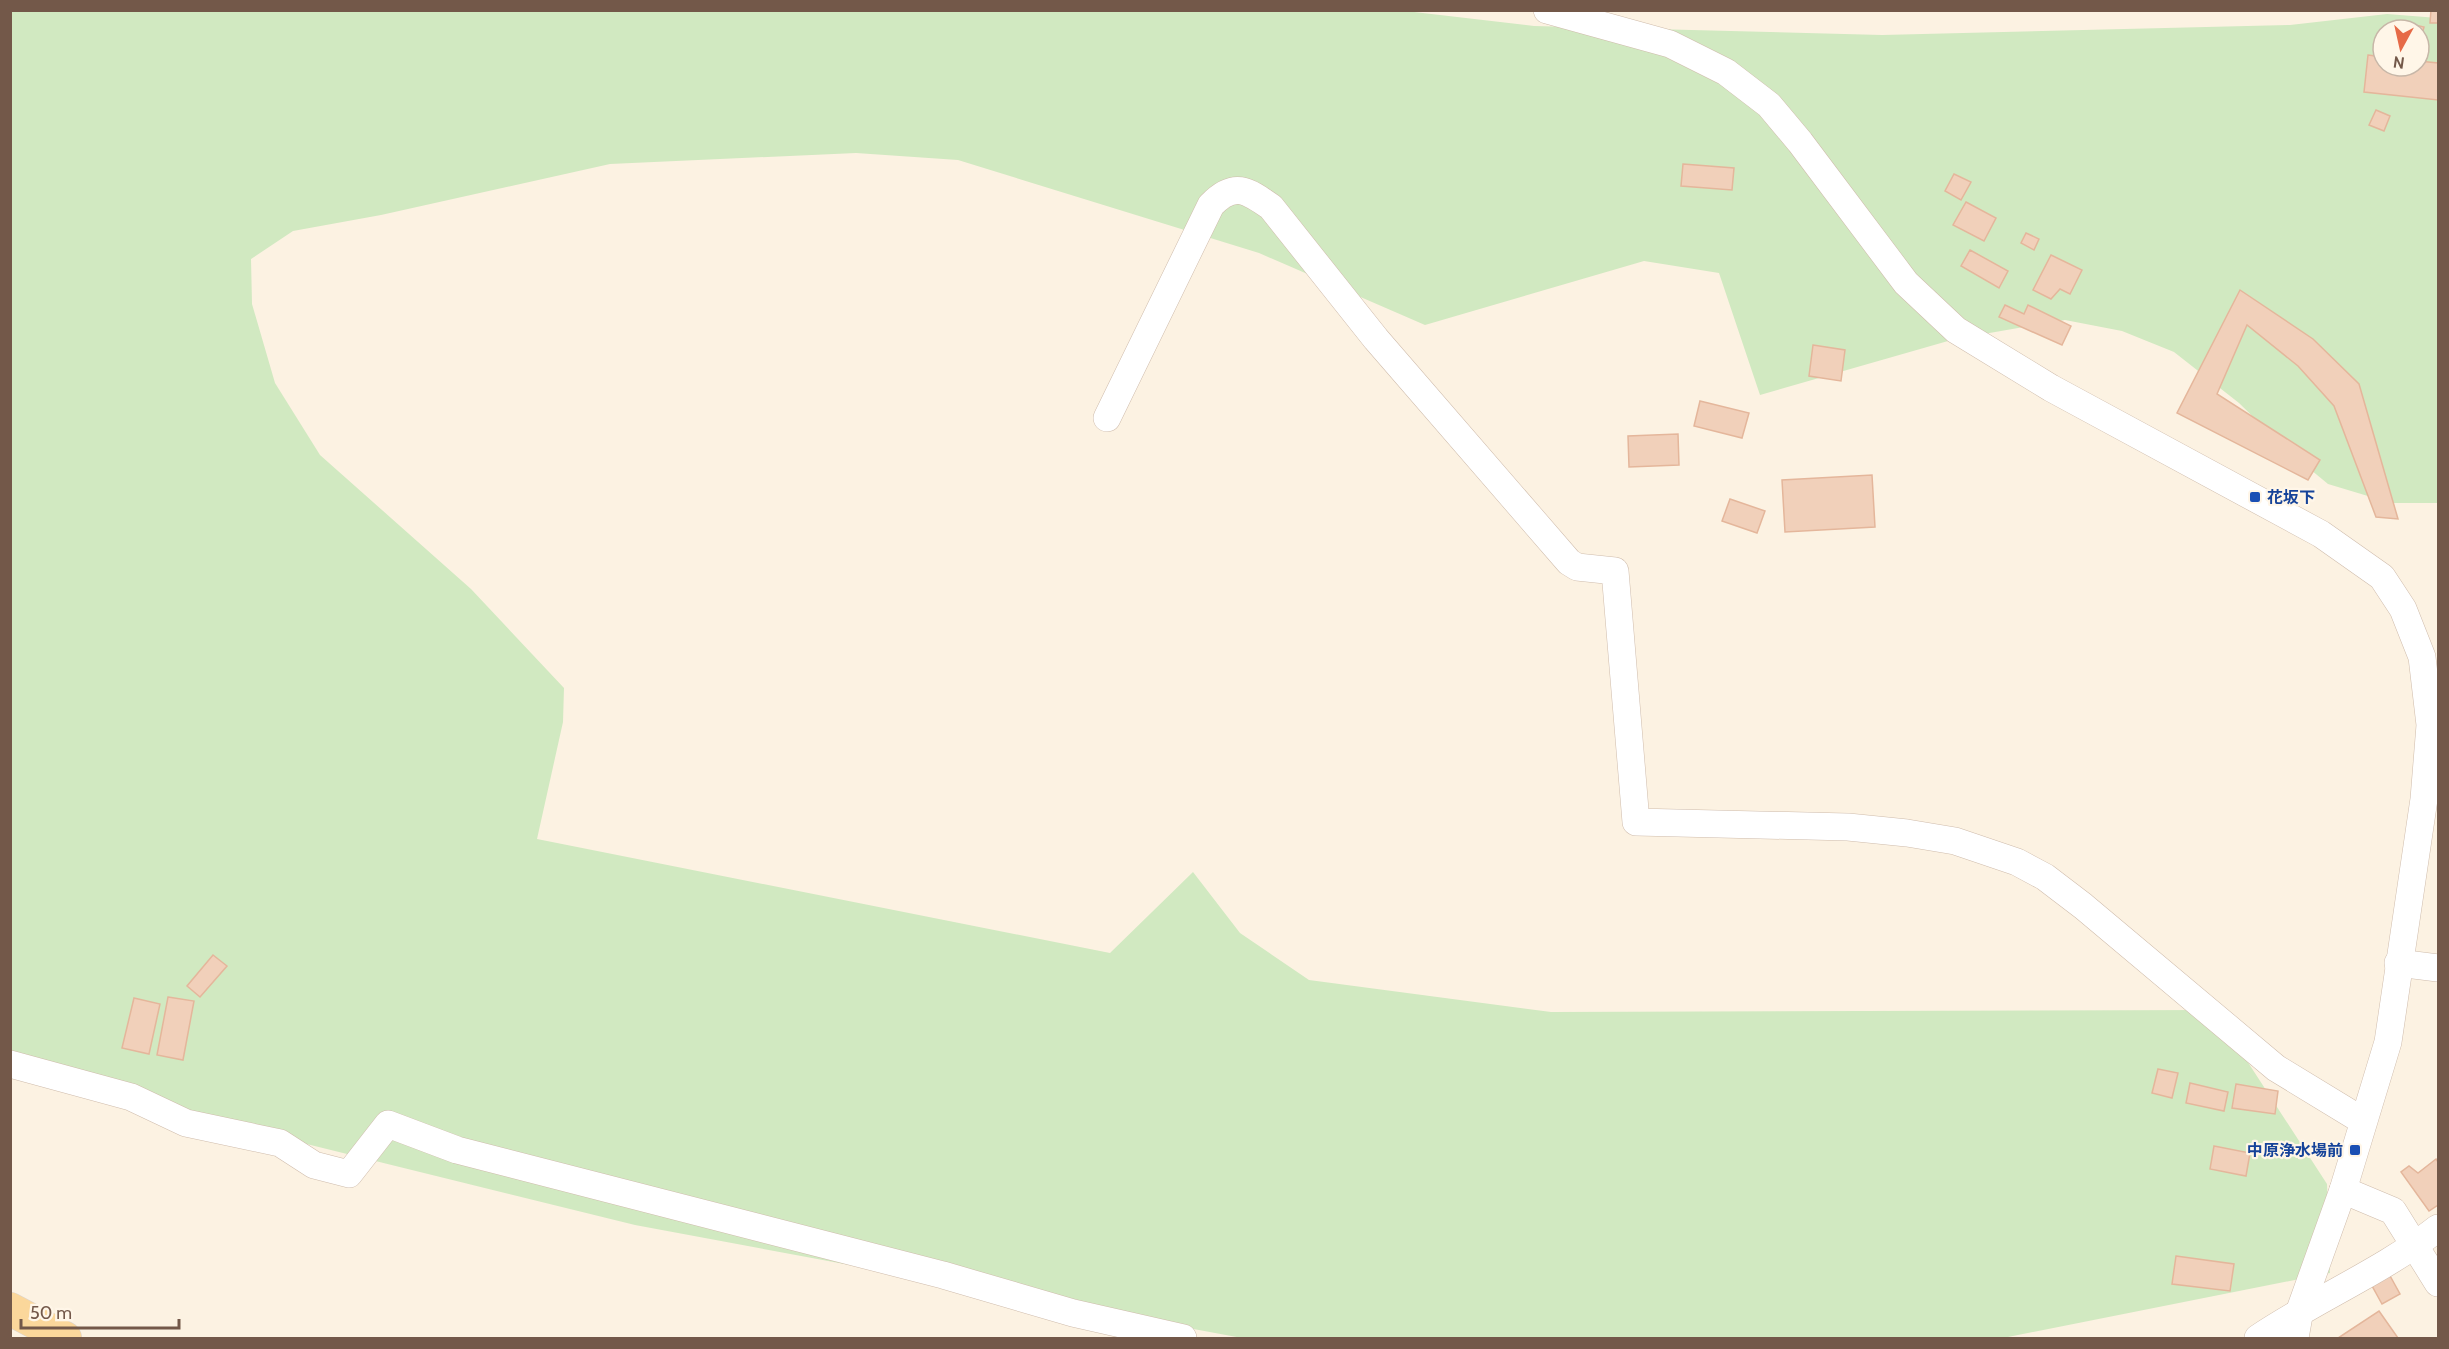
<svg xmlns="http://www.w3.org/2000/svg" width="2449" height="1349" viewBox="0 0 2449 1349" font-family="Cabin,'Noto Sans JP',sans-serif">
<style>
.green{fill:#d1e9c1;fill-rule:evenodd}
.building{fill:#f1d0ba;stroke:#e4b69b;stroke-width:1.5}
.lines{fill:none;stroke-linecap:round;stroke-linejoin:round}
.minor-casing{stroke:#cfbcac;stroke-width:28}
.major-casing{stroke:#dbd4d0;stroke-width:34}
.minor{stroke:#fff;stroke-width:27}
.major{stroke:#fbd79b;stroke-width:33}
.transit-dot{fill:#1a4fb4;stroke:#fff6e8;stroke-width:2}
.labels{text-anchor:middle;stroke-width:4.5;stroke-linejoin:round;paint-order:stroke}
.transit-label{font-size:16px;font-weight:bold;fill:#164399;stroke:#fff6e8;text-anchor:start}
</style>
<rect width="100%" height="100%" fill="#fcf2e2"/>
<!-- green -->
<path class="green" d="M1397,10L1534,26L1882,35L2290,25L2387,14L2438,18V503H2391L2328,484L2288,451L2239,403L2174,352L2122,331L2065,320L1955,339L1760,395L1719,273L1644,261L1425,325L1259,253L958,160L856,153L610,164L381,215L293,231L251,259L252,304L275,383L320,455L471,589L564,688L563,722L537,839L1110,953L1193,872L1240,933L1309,980L1551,1012L2214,1010L2327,1184L2330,1273L2003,1338H1242L635,1225L11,1071L10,11ZM2383,30H2419V66H2383Z"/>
<!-- building -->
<g class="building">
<path d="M2431,10H2438V23H2430Z"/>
<path d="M2402,22L2424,27L2421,38L2419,30H2400Z"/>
<path d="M2368,55L2383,57V66H2419V61L2438,63V100L2364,92Z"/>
<path d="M2376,110L2390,116L2384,131L2369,125Z"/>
<path d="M1683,164L1734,168L1732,190L1681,186Z"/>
<path d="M1954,174L1971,182L1961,200L1945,191Z"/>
<path d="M1966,202L1996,218L1984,241L1953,225Z"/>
<path d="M2026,233L2039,239L2034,250L2021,243Z"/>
<path d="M1970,250L2008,271L1999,288L1961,266Z"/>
<path d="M2051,255L2082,270L2070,294L2060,289L2051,299L2033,290Z"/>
<path d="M2240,290L2313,339L2359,384L2398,519L2376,517L2334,406L2298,366L2247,325L2217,394L2320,460L2308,480L2177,413Z"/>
<path d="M2005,305L2024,314L2028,305L2071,326L2062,345L1999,317Z"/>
<path d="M1813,345L1845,350L1841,381L1809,376Z"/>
<path d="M1700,401L1749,413L1742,438L1694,426Z"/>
<path d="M1678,434L1679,465L1629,467L1628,436Z"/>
<path d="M1872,475L1875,527L1785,532L1782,480Z"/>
<path d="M1730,499L1765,511L1757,533L1722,521Z"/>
<path d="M213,955L227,966L200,997L187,986Z"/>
<path d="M168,997L194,1001L183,1060L157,1055Z"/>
<path d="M134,998L160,1004L149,1054L122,1048Z"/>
<path d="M2158,1069L2178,1073L2172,1098L2152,1093Z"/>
<path d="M2190,1083L2228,1092L2224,1111L2186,1103Z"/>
<path d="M2236,1084L2278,1091L2275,1114L2232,1108Z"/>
<path d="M2214,1146L2250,1153L2246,1176L2210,1169Z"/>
<path d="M2436,1159L2438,1162V1205L2429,1211L2401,1172L2409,1166L2418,1173Z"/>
<path d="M2176,1256L2234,1264L2230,1291L2172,1284Z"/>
<path d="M2389,1274L2400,1294L2382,1304L2371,1284Z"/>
<path d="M2379,1311L2398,1338H2338Z"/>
</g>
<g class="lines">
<defs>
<g id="minor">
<path d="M1547,10L1670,44L1726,72L1769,105L1800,142L1906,283L1956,330L2051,388L2321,534L2382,577L2403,609L2422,657L2430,725L2424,799L2388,1042L2343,1190L2300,1310L2295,1338"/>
<path d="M1107,418L1211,205C1234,181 1247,190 1271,207L1376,339L1569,562L1577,567L1615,571L1636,822L1848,827L1907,833L1955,841L2017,862L2045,877L2083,906L2276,1068L2363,1121"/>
<path d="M2398,963L2438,968"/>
<path d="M10,1064L131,1097L186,1123L280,1143L314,1165L349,1174L388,1124L457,1150L943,1275L1073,1313L1183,1338"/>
<path d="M2343,1190L2393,1211L2438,1283"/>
<path d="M2258,1338C2316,1299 2383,1271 2438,1228"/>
</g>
<path id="major" d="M10,1309L65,1338"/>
</defs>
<!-- minor casing -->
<use href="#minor" class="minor-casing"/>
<!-- major casing -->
<use href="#major" class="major-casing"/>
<!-- minor -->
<use href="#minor" class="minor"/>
<!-- major -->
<use href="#major" class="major"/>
</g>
<!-- markers -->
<g class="transit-dot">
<rect x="2249" y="491" width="12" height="12" rx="3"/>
<rect x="2349" y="1144" width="12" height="12" rx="3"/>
</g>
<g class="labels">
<!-- transit labels -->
<g class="transit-label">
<text x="2267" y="503">花坂下</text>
<text x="2343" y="1156" text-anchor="end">中原浄水場前</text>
</g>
</g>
<!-- border -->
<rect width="2449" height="1349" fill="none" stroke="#735849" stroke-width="24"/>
<!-- north arrow -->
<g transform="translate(2401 48) rotate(188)"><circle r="28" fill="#fff6e8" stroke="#c7b7a8" stroke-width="1.5"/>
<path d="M0-4.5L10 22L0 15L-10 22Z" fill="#e66a47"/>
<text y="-9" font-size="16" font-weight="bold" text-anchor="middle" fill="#735849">N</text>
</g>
<!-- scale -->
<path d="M21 1319v9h158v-9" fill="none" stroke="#735849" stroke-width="3"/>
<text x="30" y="1319" font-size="18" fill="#735849" stroke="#fff6e8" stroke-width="4.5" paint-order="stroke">50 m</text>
</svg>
